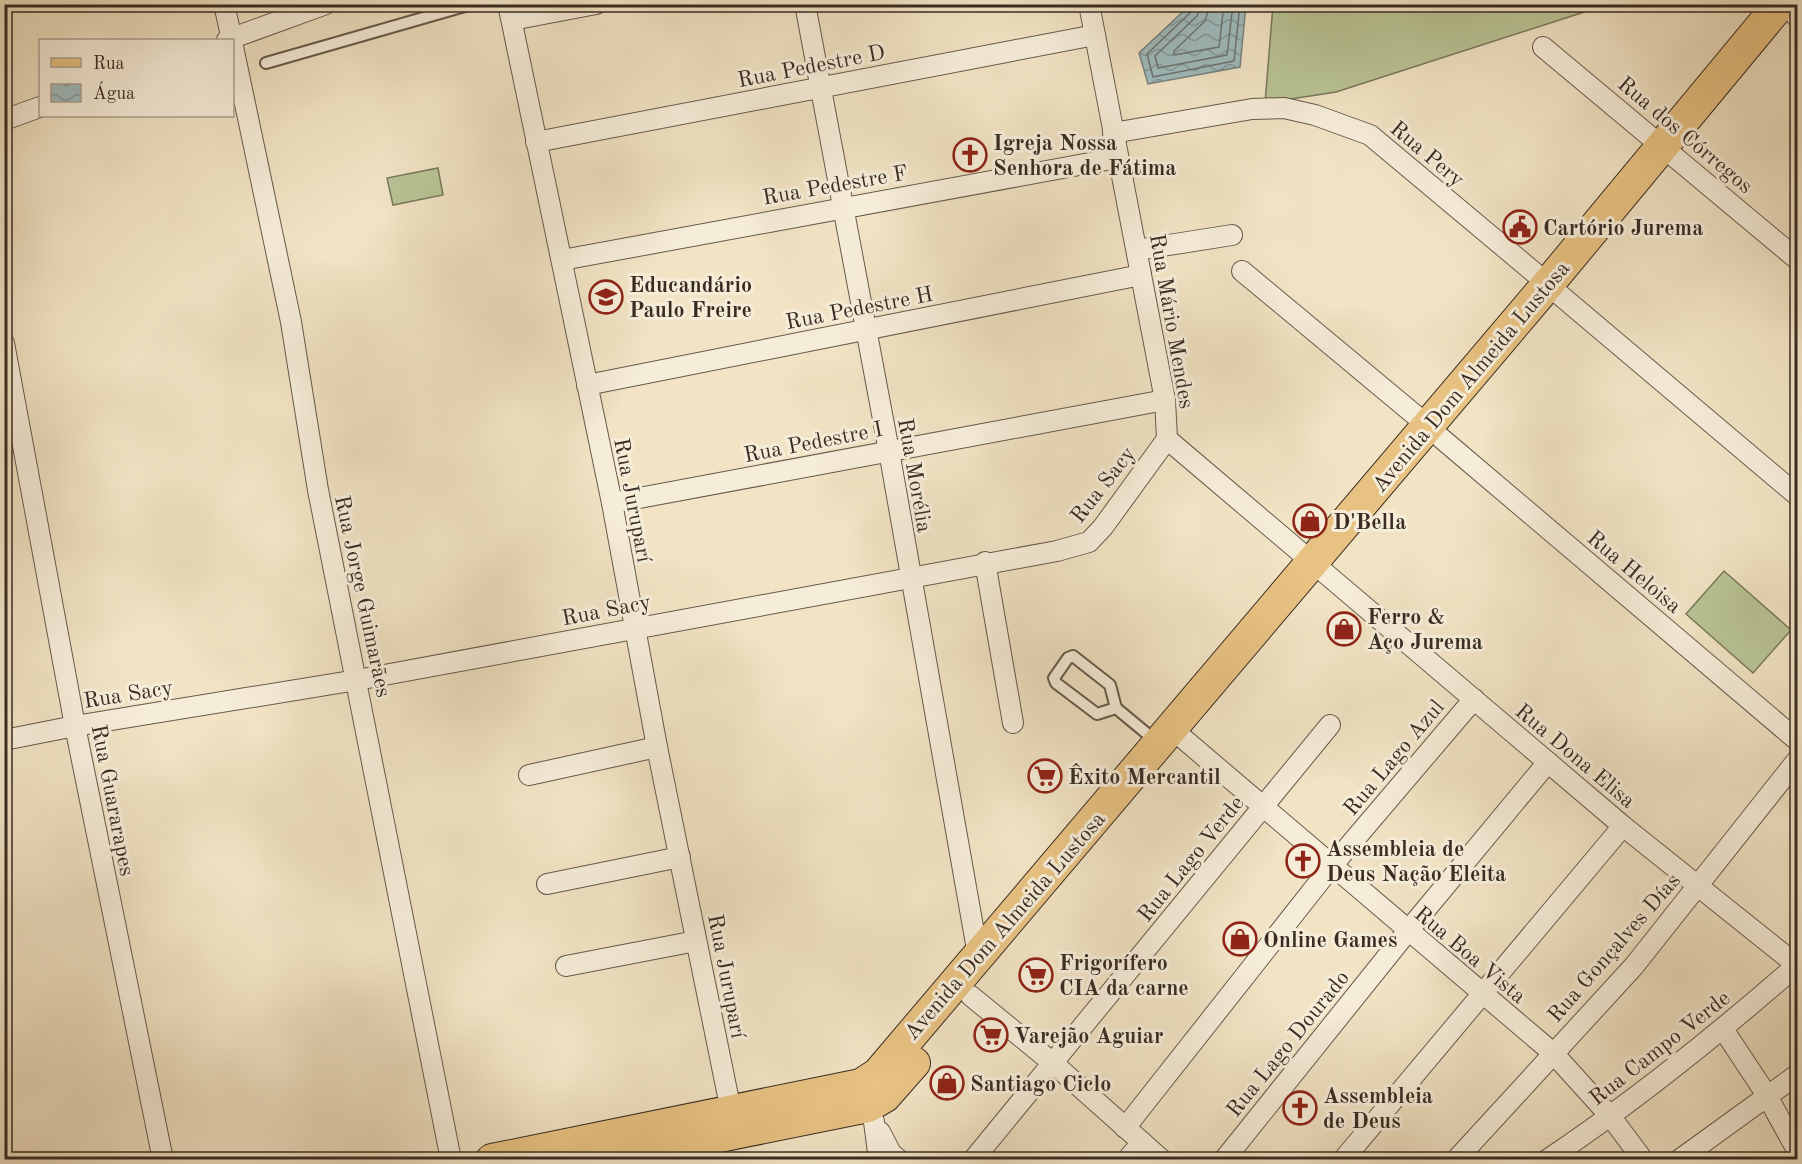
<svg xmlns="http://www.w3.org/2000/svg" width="1802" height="1164" viewBox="0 0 1802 1164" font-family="'Old Standard TT',serif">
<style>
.grass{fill:#b9c495;stroke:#78785c;stroke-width:1.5}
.water{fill:url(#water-waves);stroke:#768280;stroke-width:1.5}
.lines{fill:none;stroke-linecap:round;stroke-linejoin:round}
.shore{stroke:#6c7471;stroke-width:1.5}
.service-casing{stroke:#665a4c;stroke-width:14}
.minor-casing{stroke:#665a4c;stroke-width:22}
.primary-casing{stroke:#382c24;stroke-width:34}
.service{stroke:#f6edd9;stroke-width:10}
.minor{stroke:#f6edd9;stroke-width:20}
.primary{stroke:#e8c282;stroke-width:32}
.labels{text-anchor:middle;stroke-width:6;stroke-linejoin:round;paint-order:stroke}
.street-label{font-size:22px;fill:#382c24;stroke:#f6edd9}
.poi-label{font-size:22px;font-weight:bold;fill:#382c24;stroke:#f6edd9;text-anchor:start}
</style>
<defs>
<pattern id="water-waves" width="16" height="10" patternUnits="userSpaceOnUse" patternTransform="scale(1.5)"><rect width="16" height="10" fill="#9fbbbe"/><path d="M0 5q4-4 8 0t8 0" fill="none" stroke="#83989a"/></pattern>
</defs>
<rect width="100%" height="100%" fill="#f1e3c4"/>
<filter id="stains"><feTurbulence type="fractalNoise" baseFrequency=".00333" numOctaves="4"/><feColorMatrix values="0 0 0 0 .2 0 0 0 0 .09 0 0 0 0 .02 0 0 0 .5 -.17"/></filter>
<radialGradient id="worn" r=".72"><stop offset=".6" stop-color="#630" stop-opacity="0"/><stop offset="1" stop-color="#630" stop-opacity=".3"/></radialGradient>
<!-- grass -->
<g class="grass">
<path d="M1273,5H1606L1336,92L1265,103Z"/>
<path d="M438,168L443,195L393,205L387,178Z"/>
<path d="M1724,571L1791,630L1753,673L1686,614Z"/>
</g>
<!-- water -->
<path class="water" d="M1190,5H1246L1240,67L1148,84L1139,53Z"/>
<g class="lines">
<!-- shore -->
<g class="shore">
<path d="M1193,4L1192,11L1147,54L1153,77L1234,61L1240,4"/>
<path d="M1201,4L1197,16L1155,56L1158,68L1227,55L1233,4"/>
<path d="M1210,4L1205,21L1174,51V55L1219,47L1224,4"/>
</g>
<defs>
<g id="service">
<path d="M266,63L472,4"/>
<path d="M1073,656L1110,685L1116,708L1097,714L1056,683L1054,678L1068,658Z"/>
<path d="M1116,708L1157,742"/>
</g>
<g id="minor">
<path d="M224,4L232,40"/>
<path d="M508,4L612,503L657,747L731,1111"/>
<path d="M805,4L889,451L978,955"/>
<path d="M1089,4L1165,400L1167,439L1623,826L1798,966"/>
<path d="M1796,16L1798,17"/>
<path d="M512,20L596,4"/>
<path d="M227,40L326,4"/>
<path d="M232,42L291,322L318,490L451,1160"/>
<path d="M1543,47L1798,260"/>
<path d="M4,120L40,107"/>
<path d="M1113,133L1252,109L1284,108L1315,115L1370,135L1548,284"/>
<path d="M536,142L1095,35"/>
<path d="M1137,250L1232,235"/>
<path d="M562,260L1117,158"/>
<path d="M1242,271L1427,425"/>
<path d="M1560,295L1798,496"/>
<path d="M4,343L75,726L163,1160"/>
<path d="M587,385L1141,275"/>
<path d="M1441,438L1798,741"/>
<path d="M612,503L1165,400"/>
<path d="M985,562L1013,723"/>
<path d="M1172,729L1553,1053L1611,1117L1643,1160"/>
<path d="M4,740L75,726L357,680L1057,551L1089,542L1103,527L1167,439"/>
<path d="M529,775L657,747"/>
<path d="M547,884L680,857"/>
<path d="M566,966L696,941"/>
<path d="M971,996L1054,1064L1162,1160"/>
<path d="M1723,1029L1766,1094L1798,1152"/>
<path d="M868,1106L874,1122L879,1160"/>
<path d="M1125,1128L1331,867L1474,699"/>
<path d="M880,1132L891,1153L899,1160"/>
<path d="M973,1160L1330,725"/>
<path d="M1127,1160L1142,1142"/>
<path d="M1224,1160L1407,932L1548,762"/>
<path d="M1343,1160L1623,826"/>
<path d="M1456,1160L1634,966L1798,759"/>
<path d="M1547,1160C1635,1101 1717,1035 1797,965"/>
<path d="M1679,1160L1798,1074"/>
</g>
<g id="primary">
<path d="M606,1159L868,1106L885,1096L914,1063"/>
<path d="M492,1160L861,1085L878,1074L1548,284L1780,4"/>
</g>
</defs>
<!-- service casing -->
<use href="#service" class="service-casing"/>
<!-- minor casing -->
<use href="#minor" class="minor-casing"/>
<!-- primary casing -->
<use href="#primary" class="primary-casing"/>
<!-- service -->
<use href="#service" class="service"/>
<!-- minor -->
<use href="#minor" class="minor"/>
<!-- primary -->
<use href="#primary" class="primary"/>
</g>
<!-- icons -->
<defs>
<symbol id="church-ring" viewBox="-11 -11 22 22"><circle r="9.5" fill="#f6edd9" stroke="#8f2418" stroke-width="1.5"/><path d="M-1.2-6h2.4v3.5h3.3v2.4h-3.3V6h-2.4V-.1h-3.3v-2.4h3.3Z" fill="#8f2418"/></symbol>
<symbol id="civic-ring" viewBox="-11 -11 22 22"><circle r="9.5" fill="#f6edd9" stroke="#8f2418" stroke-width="1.5"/><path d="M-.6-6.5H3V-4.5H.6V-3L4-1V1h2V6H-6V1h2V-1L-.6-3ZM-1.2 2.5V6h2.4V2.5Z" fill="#8f2418"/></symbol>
<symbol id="school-ring" viewBox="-11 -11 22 22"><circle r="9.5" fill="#f6edd9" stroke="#8f2418" stroke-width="1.5"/><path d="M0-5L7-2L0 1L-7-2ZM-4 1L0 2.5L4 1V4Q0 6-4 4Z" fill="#8f2418"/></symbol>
<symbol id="shop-ring" viewBox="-11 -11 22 22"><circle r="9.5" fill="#f6edd9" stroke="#8f2418" stroke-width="1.5"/><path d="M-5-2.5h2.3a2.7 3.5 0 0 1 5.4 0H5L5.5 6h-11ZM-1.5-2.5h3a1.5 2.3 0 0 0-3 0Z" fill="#8f2418"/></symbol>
<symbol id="supermarket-ring" viewBox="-11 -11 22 22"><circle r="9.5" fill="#f6edd9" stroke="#8f2418" stroke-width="1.5"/><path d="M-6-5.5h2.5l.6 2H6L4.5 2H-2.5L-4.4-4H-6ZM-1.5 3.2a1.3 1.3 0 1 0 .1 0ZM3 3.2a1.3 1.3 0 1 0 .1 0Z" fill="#8f2418"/></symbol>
</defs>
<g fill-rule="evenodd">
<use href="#church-ring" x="951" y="136" width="38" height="38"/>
<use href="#civic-ring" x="1501" y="208" width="38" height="38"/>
<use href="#school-ring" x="587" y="278" width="38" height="38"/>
<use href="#shop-ring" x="1291" y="502" width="38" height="38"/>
<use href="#shop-ring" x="1325" y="610" width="38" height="38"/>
<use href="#supermarket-ring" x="1026" y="757" width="38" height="38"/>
<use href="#church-ring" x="1284" y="842" width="38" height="38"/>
<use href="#shop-ring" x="1221" y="920" width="38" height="38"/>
<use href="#supermarket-ring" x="1017" y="956" width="38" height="38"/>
<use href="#supermarket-ring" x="972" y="1016" width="38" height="38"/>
<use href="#shop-ring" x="928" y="1064" width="38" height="38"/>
<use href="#church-ring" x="1281" y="1089" width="38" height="38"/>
</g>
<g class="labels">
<!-- street labels -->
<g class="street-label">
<text transform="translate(811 65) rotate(-11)" y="8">Rua Pedestre D</text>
<text transform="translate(1686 134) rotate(40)" y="8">Rua dos Córregos</text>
<text transform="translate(1428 153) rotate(40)" y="8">Rua Pery</text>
<text transform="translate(835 184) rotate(-10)" y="8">Rua Pedestre F</text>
<text transform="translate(859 307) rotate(-11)" y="8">Rua Pedestre H</text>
<text transform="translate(1173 321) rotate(80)" y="8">Rua Mário Mendes</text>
<text transform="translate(1470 376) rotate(-50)" y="8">Avenida Dom Almeida Lustosa</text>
<text transform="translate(813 441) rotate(-11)" y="8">Rua Pedestre I</text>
<text transform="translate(916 475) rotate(80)" y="8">Rua Morélia</text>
<text transform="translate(1102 484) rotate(-52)" y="8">Rua Sacy</text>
<text transform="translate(634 500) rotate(79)" y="8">Rua Juruparí</text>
<text transform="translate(1635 571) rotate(40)" y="8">Rua Heloisa</text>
<text transform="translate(364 596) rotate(78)" y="8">Rua Jorge Guimarães</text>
<text transform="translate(606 609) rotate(-11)" y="8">Rua Sacy</text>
<text transform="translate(128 693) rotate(-9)" y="8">Rua Sacy</text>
<text transform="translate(1576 755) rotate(40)" y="8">Rua Dona Elisa</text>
<text transform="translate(1393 757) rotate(-50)" y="8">Rua Lago Azul</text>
<text transform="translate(114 800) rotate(79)" y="8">Rua Guararapes</text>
<text transform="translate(1190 858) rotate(-51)" y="8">Rua Lago Verde</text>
<text transform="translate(1004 925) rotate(-49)" y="8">Avenida Dom Almeida Lustosa</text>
<text transform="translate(1613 947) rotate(-49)" y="8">Rua Gonçalves Días</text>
<text transform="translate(1471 954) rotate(40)" y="8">Rua Boa Vista</text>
<text transform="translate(728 976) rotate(79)" y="8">Rua Juruparí</text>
<text transform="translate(1287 1043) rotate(-51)" y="8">Rua Lago Dourado</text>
<text transform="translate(1659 1047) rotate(-38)" y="8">Rua Campo Verde</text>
</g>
<!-- poi labels -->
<g class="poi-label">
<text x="993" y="150">Igreja Nossa<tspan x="993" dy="25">Senhora de Fátima</tspan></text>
<text x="1543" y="235">Cartório Jurema</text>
<text x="629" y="292">Educandário<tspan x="629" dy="25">Paulo Freire</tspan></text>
<text x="1333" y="529">D'Bella</text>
<text x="1367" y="624">Ferro &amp;<tspan x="1367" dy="25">Aço Jurema</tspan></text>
<text x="1068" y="784">Êxito Mercantil</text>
<text x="1326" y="856">Assembleia de<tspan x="1326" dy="25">Deus Nação Eleita</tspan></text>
<text x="1263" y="947">Online Games</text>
<text x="1059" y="970">Frigorífero<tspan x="1059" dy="25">CIA da carne</tspan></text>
<text x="1014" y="1043">Varejão Aguiar</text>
<text x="970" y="1091">Santiago Ciclo</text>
<text x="1323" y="1103">Assembleia<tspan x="1323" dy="25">de Deus</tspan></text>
</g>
</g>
<!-- margin -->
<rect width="1802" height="1164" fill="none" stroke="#f1e3c4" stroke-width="24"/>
<rect x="6" y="6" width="1790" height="1152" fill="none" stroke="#382c24" stroke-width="3"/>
<rect x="12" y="12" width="1778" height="1140" fill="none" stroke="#382c24" stroke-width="1.5"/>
<!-- legend -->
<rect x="39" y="39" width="195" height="78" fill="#f6edd9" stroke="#aaa091" stroke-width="1.5"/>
<rect x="51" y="58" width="30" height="9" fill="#e8c282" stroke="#aaa091" stroke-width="1.5"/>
<text x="93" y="69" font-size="18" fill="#382c24">Rua</text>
<rect x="51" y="84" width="30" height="18" fill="url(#water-waves)" stroke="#aaa091" stroke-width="1.5"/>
<text x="93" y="99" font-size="18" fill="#382c24">Água</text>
<rect width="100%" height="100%" filter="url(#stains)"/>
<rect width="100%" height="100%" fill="url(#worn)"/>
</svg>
